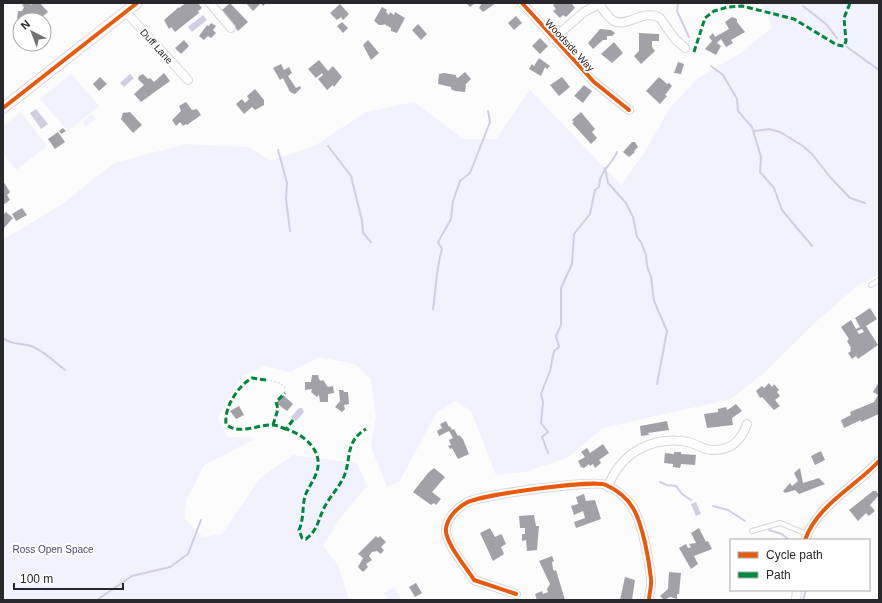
<svg xmlns="http://www.w3.org/2000/svg" width="882" height="603" viewBox="0 0 882 603" font-family="Arial,sans-serif">
<style>
.green{fill:#f2f1fe}
.water{fill:#d1cee4}
.lines{fill:none;stroke-linecap:round;stroke-linejoin:round}
.stream{stroke:#d1cee4;stroke-width:2}
.building{fill:#a2a1a7;fill-rule:evenodd}
.service-casing{stroke:#d7d7da;stroke-width:6}
.minor-casing{stroke:#d7d7da;stroke-width:10}
.tertiary-casing{stroke:#d7d7da;stroke-width:12}
.path{stroke:#ddddde;stroke-width:1.5;stroke-dasharray:2 2;stroke-linecap:butt}
.service{stroke:#fff;stroke-width:4}
.minor{stroke:#fff;stroke-width:8}
.tertiary{stroke:#fff;stroke-width:10}
.quiet{stroke:#00873e;stroke-width:3;stroke-dasharray:6 3;stroke-linecap:butt}
.cycleway-casing{stroke:#fff;stroke-width:6}
.cycleway{stroke:#e8590c;stroke-width:4}
.labels{text-anchor:middle;stroke-width:4;stroke-linejoin:round;paint-order:stroke}
.street-label{font-size:10px;fill:#28272b;stroke:#fff}
.park-label{font-size:10px;fill:#4c4672;stroke:#fff}
</style>
<rect width="100%" height="100%" fill="#fcfcfd"/>
<!-- green -->
<g class="green">
<path d="M762,3H879V275L857,286L817,321L765,372L731,399L603,428L567,458L525,472L496,475L471,411L456,401L437,412L399,482L387,487L371,447L376,417L371,379L355,364L319,357L291,372L264,366L241,377L218,417L227,437L257,438L204,465L187,499L184,518L203,537L222,534L260,478L293,455L357,463L367,486L340,518L323,546L338,565L349,600H3V240L6,238L61,205L114,163L186,144L249,147L271,161L316,145L366,112L414,102L463,139H496L530,90L621,185L644,153L670,108L698,78L739,54L772,28Z"/>
<path d="M71,74L99,106L68,131L40,99Z"/>
<path d="M21,112L47,146L16,170L3,153V126Z"/>
<path d="M92,114L96,119L86,126L82,122Z"/>
<path d="M394,587L402,600H388L384,593Z"/>
</g>
<!-- water -->
<g class="water">
<path d="M203,15L207,20L192,32L188,27Z"/>
<path d="M130,74L134,78L124,87L120,83Z"/>
<path d="M36,109L48,124L41,129L30,113Z"/>
<path d="M299,408H302L304,412L296,421L293,420L291,417Z"/>
<path d="M696,502L701,514L696,516L691,504Z"/>
</g>
<g class="lines">
<!-- stream -->
<g class="stream">
<path d="M678,3L677,11L689,37"/>
<path d="M803,6L826,24L837,38"/>
<path d="M847,47L879,70"/>
<path d="M711,66L723,75L737,99L738,111L752,127L761,157L760,172L774,188L782,210L812,246"/>
<path d="M754,131L769,129L780,132L803,146L812,154L830,177L850,198L865,203"/>
<path d="M328,146L351,176L362,221L363,233L371,242"/>
<path d="M278,150L287,183L286,199L290,231"/>
<path d="M605,168L608,183L626,203L633,217L637,237L641,242L646,255L647,266L651,277L654,301L667,331L657,384"/>
<path d="M433,309C436,289 436,269 442,249L438,242L451,219L453,201L460,181L470,173L490,122L488,111"/>
<path d="M3,338C11,345 21,343 31,346C44,351 55,362 65,370"/>
<path d="M548,453L542,437L548,432L541,423L543,402L541,394L550,371L554,351L559,347L556,336L561,325V288L572,264L574,234L590,214L595,190L599,187C599,171 612,165 617,152"/>
<path d="M660,482L667,485L676,486L682,494L691,500"/>
<path d="M713,506L728,510L745,521"/>
<path d="M769,530L782,534L789,540"/>
<path d="M97,600L132,576L170,567L188,554L201,520"/>
<path d="M803,600L806,590"/>
</g>
</g>
<!-- building -->
<g class="building">
<path d="M25,3H29L31,5L33,3H40L48,12L38,20H34L29,14L26,20L17,19L18,11H22L24,7L22,5Z"/>
<path d="M186,3H198L202,8L198,11L199,13L175,32L171,27L169,29L164,20L179,7V8Z"/>
<path d="M230,3L248,22L238,31L222,10Z"/>
<path d="M246,3H266L263,6L261,3L253,11Z"/>
<path d="M466,3H475L470,7Z"/>
<path d="M482,3H496L483,12L479,8Z"/>
<path d="M556,3H571L575,8L566,17L563,15L560,18L553,11L556,9L553,5Z"/>
<path d="M340,4L349,14L343,20L341,17L337,20L330,13Z"/>
<path d="M382,7L387,10L386,12L389,15L390,12L394,15L395,12L405,18L397,33L391,31V28L384,24L383,25H379L374,21Z"/>
<path d="M516,16L522,23L514,30L508,23Z"/>
<path d="M732,17L737,19V22L745,32L731,40L733,43L726,47L721,39L717,43L721,46L716,55L705,49L712,41L709,37L713,33L715,37L729,29L725,22Z"/>
<path d="M342,22L348,28L343,33L337,26Z"/>
<path d="M211,23L216,26L213,30L216,33L211,38L208,36L204,40L199,36L207,25L209,26Z"/>
<path d="M418,24L427,34L421,40L412,30Z"/>
<path d="M600,29L611,30L615,33L612,36H607V40H603L593,49L588,43Z"/>
<path d="M639,33L659,34V41H652V47L655,51L641,64L634,56L639,51Z"/>
<path d="M540,38L548,46L540,54L532,46Z"/>
<path d="M184,40L189,46L181,54L175,48Z"/>
<path d="M368,40L379,53L371,60L363,45Z"/>
<path d="M614,42L623,53L612,63L601,54Z"/>
<path d="M539,58L550,66L547,69L545,67L541,76L529,69L532,64L534,66Z"/>
<path d="M319,60L328,71L333,66L342,77L334,87L333,85L327,90L318,79L323,75L322,73L316,78L308,69Z"/>
<path d="M678,62L684,64L681,74L674,73Z"/>
<path d="M281,64L284,70L289,67L292,73L288,76L296,88L300,86L301,88L295,94L290,92L283,78L280,80L273,68Z"/>
<path d="M465,72L471,79L465,85H466L465,92L455,91L451,89V87L438,84L439,74L444,73L456,75V77L458,78Z"/>
<path d="M164,73L170,81L141,102L134,94L144,85L138,79L139,76L143,74L148,79L150,78L154,82Z"/>
<path d="M100,77L107,84L99,91L93,84Z"/>
<path d="M562,77L570,87L559,96L550,85Z"/>
<path d="M659,77L667,84L669,83L672,86L665,95L667,96L660,104L646,91Z"/>
<path d="M584,85L592,91L583,103L574,96Z"/>
<path d="M255,89L264,100V105L255,110L252,107L244,114L236,104L242,99L245,103L249,99L247,96Z"/>
<path d="M186,102L192,110L197,109L201,115L187,125L186,124L183,126L180,122L176,126L172,120L181,111L179,106Z"/>
<path d="M130,112L142,125L133,133L121,119L123,113Z"/>
<path d="M581,112L595,129L592,132L597,138L591,144L572,123L574,122L572,120Z"/>
<path d="M63,128L66,131L61,134L59,131Z"/>
<path d="M58,132L65,142L55,149L48,139Z"/>
<path d="M632,142H635L638,147L634,151L635,152L629,157L623,152Z"/>
<path d="M3,181L10,192L7,195L10,200L3,205Z"/>
<path d="M22,208L27,215L16,221L12,214Z"/>
<path d="M6,212L13,218L4,228L3,215Z"/>
<path d="M870,308L877,319L866,326L878,345L858,359L856,356L852,359L848,353L851,351L850,349L851,348L847,341L849,339L841,327L851,320L856,329L860,327L855,318ZM862,329L864,332L859,334L857,331Z"/>
<path d="M312,375H318L319,379L321,381L323,380L328,387L333,386L334,393L328,394V402H320L319,395L317,397L311,392L312,389L305,390V382H311Z"/>
<path d="M879,382V414L861,422V420L844,428L841,420L851,415L850,412L874,402L878,395L873,392Z"/>
<path d="M769,383L772,387L774,384L779,390L777,392L780,396L775,400L780,406L774,410L762,397L760,398L756,391L762,386L764,388Z"/>
<path d="M339,390H343L344,392H348L349,404L344,405L345,409L342,412L335,407L340,401Z"/>
<path d="M283,395L293,404L287,411L276,403Z"/>
<path d="M736,404L742,411L732,418L733,425L707,428L704,414L718,412V409L726,407L727,410L729,409Z"/>
<path d="M239,406L244,415L236,419L230,411Z"/>
<path d="M446,421L449,427L450,426L452,430L454,429L458,436L459,435L463,439L469,454L458,459L452,448L450,449L448,446L451,445L449,440L453,438L449,431L439,436L437,431L442,428L440,424Z"/>
<path d="M667,421L669,430L648,433L649,435L641,436L640,426Z"/>
<path d="M603,444L609,453L599,460L601,463L595,468L593,464L590,466L589,464L584,468L581,467L578,461L585,457L581,452L587,448L590,453Z"/>
<path d="M821,451L825,460L815,465L811,456Z"/>
<path d="M674,452H681V454L696,455L695,465L681,464L680,468L673,467V464L664,463L665,453L674,454Z"/>
<path d="M434,468L445,477L432,492L441,499L436,505L434,503L431,505L413,492L428,473Z"/>
<path d="M800,468L803,483L819,478L825,484L799,494L795,490L785,493L783,491L790,483L792,486L798,481L794,473Z"/>
<path d="M873,491H876L879,495L870,505L875,511L869,516L866,513L858,521L849,510Z"/>
<path d="M584,494L586,501L595,500L601,519L576,528L574,522L585,518L583,511L574,515L571,506L578,504L576,497Z"/>
<path d="M534,515L536,526H539L537,550L527,551L526,540L522,541V534H525V528H520L519,516Z"/>
<path d="M490,528L495,537L501,534L502,535L506,544L501,547L504,554L493,561L480,533Z"/>
<path d="M699,528L706,542L708,541L712,549L694,556L698,564L691,569L679,548L686,544L688,548L691,547L689,544L696,543L691,533Z"/>
<path d="M376,536L378,538L380,536L386,542L381,547L384,550L381,554L377,551L372,552L369,556L372,560L366,564L368,567L363,572L358,567L363,558L358,554Z"/>
<path d="M552,556L554,561L552,562L553,569L554,571L556,570L565,600H537L535,594L542,591L543,594L548,592L547,589L550,584L539,561Z"/>
<path d="M669,572L681,573L679,594H677V599L670,597L664,600L660,596L668,589Z"/>
<path d="M625,577L635,580L632,600H620Z"/>
<path d="M416,583L422,593L415,597L409,587Z"/>
</g>
<g class="lines">
<defs>
<g id="service">
<path d="M871,285L879,280"/>
<path d="M752,531L780,523L807,534"/>
</g>
<g id="minor">
<path d="M210,3L231,28"/>
<path d="M522,3L594,82L629,110"/>
<path d="M599,4C603,9 608,18 614,21C627,28 644,8 660,18L675,39L685,48"/>
<path d="M126,12L188,80"/>
<path d="M553,39L584,12L601,3"/>
<path d="M608,487C620,453 653,435 688,442C696,444 703,449 711,450C731,451 741,441 747,424"/>
<path d="M805,540C817,505 855,487 879,461"/>
<path d="M516,594L474,580C467,568 444,542 446,528C448,517 457,508 466,503C479,495 595,479 606,485C617,490 627,498 633,508C643,525 649,560 651,579C652,586 649,593 649,600"/>
<path d="M796,600L797,590"/>
</g>
<path id="tertiary" d="M3,108L137,3"/>
</defs>
<!-- service casing -->
<use href="#service" class="service-casing"/>
<!-- minor casing -->
<use href="#minor" class="minor-casing"/>
<!-- tertiary casing -->
<use href="#tertiary" class="tertiary-casing"/>
<!-- path -->
<path class="path" d="M266,380L280,383L285,388V393"/>
<!-- service -->
<use href="#service" class="service"/>
<!-- minor -->
<use href="#minor" class="minor"/>
<!-- tertiary -->
<use href="#tertiary" class="tertiary"/>
<!-- quiet -->
<g class="quiet">
<path d="M694,52L705,18L714,11L728,7L742,6L794,19L837,45L844,46L846,41L844,18L850,3"/>
<path d="M266,380L252,378C238,386 224,407 226,424C239,436 258,424 273,425C277,425 282,428 286,429"/>
<path d="M293,420L286,429C305,435 325,452 316,474C313,482 308,488 305,496C302,507 304,519 299,530L302,538L306,539C318,530 318,520 324,508C330,496 340,487 345,474C351,456 346,441 366,429"/>
<path d="M273,425L278,409L276,402L285,393"/>
</g>
<defs>
<g id="cycleway">
<path d="M522,3L594,82L629,110"/>
<path d="M3,108L137,3"/>
<path d="M805,540C817,505 855,487 879,461"/>
<path d="M516,594L474,580C467,568 444,542 446,528C448,517 457,508 466,503C479,495 595,479 606,485C617,490 627,498 633,508C643,525 649,560 651,579C652,586 649,593 649,600"/>
</g>
</defs>
<!-- cycleway casing -->
<use href="#cycleway" class="cycleway-casing"/>
<!-- cycleway -->
<use href="#cycleway" class="cycleway"/>
</g>
<g class="labels">
<!-- street labels -->
<g class="street-label">
<text transform="translate(570 45) rotate(47)" y="4">Woodside Way</text>
<text transform="translate(157 46) rotate(48)" y="4">Duff Lane</text>
</g>
<!-- park labels -->
<g class="park-label">
<text x="53" y="553">Ross Open Space</text>
</g>
</g>
<!-- border -->
<rect width="882" height="603" fill="none" stroke="#28272b" stroke-width="8"/>
<!-- legend -->
<rect x="730" y="539" width="140" height="52" fill="#ffffff" stroke="#a9a9aa"/>
<rect x="738" y="552" width="20" height="6" fill="#e8590c" stroke="#a9a9aa"/>
<text x="766" y="559" font-size="12" fill="#28272b">Cycle path</text>
<rect x="738" y="572" width="20" height="6" fill="#00873e" stroke="#a9a9aa"/>
<text x="766" y="579" font-size="12" fill="#28272b">Path</text>
<!-- north arrow -->
<g transform="translate(32 32) rotate(318)"><circle r="19" fill="#ffffff" stroke="#a9a9aa"/>
<path d="M0-3L7 15L0 10L-7 15Z" fill="#727274"/>
<text y="-6" font-size="11" font-weight="bold" text-anchor="middle" fill="#28272b">N</text>
</g>
<!-- scale -->
<path d="M14 583v6h109v-6" fill="none" stroke="#28272b" stroke-width="2"/>
<text x="20" y="583" font-size="12" fill="#28272b" stroke="#ffffff" stroke-width="3" paint-order="stroke">100 m</text>
</svg>
